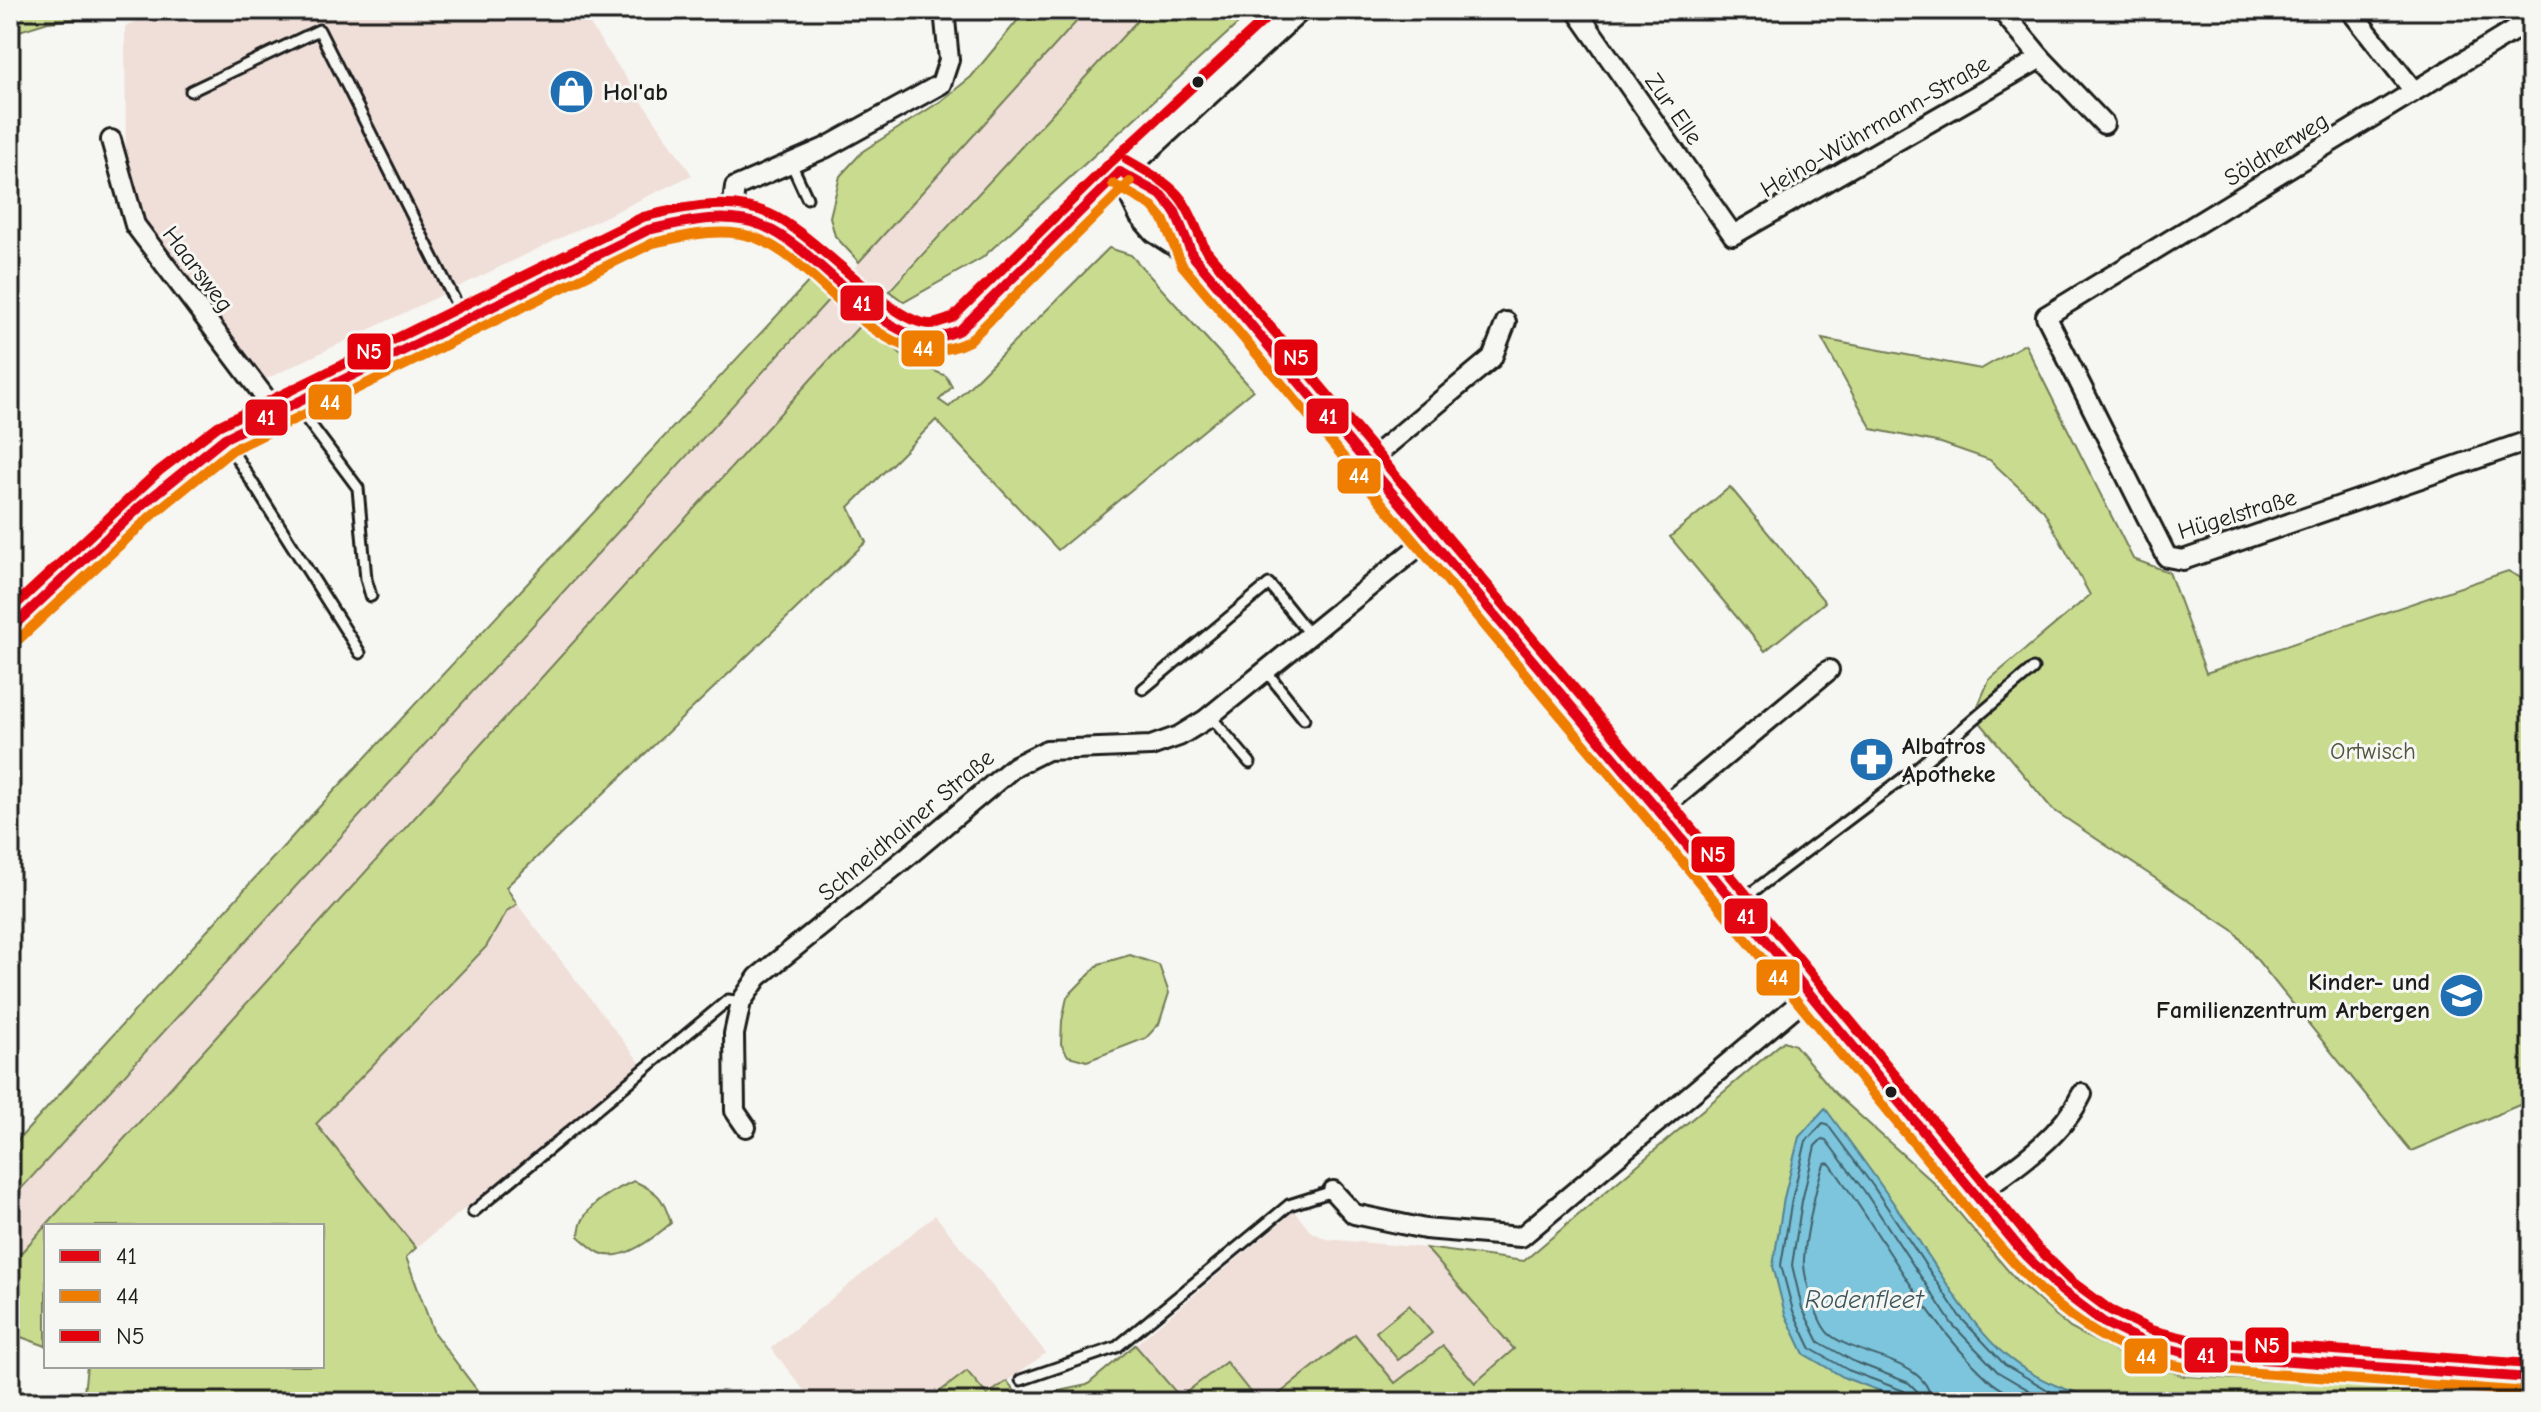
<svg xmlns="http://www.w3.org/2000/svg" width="2541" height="1412" viewBox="0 0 2541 1412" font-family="'Comic Neue',sans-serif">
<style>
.built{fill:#f0dfd8}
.green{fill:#c9db8f;stroke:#727c56;stroke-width:2}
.water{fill:#7bc5dc;stroke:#55818f;stroke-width:2}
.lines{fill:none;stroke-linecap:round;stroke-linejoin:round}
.shore{stroke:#426069;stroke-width:2}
.service-casing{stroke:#1c1c1c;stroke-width:15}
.minor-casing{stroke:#1c1c1c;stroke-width:24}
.tertiary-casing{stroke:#1c1c1c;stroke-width:28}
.secondary-casing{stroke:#1c1c1c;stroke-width:32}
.service{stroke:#f6f6f2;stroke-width:9}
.minor{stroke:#f6f6f2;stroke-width:18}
.tertiary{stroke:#f6f6f2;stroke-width:22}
.secondary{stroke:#f6f6f2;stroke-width:26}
.bus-1-casing{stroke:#f6f6f2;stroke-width:16}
.bus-2-casing{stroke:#f6f6f2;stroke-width:16}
.bus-3-casing{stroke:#f6f6f2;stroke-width:16}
.bus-1{stroke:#e30613;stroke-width:10}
.bus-2{stroke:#ef7d00;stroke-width:10}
.bus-3{stroke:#e3000b;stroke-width:10}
.bus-dot{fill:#1c1c1c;stroke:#f6f6f2;stroke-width:3}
.labels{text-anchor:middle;stroke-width:6;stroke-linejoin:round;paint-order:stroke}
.poi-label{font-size:24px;font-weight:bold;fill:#1c1c1c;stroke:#f6f6f2;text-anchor:start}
.street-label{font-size:24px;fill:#1c1c1c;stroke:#f6f6f2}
.park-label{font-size:24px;fill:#50553e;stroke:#f6f6f2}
.water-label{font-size:26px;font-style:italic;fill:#3d575f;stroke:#f6f6f2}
.line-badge{stroke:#f6f6f2;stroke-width:3}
.badge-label{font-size:22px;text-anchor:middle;font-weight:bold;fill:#fff}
</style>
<rect width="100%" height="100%" fill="#f6f6f2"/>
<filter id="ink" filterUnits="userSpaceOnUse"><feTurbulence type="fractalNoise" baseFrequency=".0125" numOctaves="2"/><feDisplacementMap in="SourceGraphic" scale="16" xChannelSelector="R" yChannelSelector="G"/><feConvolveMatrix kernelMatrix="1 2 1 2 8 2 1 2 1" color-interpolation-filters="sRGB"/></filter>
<g filter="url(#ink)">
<!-- built -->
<g class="built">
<path d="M160,10H580L692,175L266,379L143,225L126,169L125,27Z"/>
<path d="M1087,10H1147L882,296L852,270Z"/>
<path d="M831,297L863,322L10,1265V1201Z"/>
<path d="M517,904L642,1065L416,1248L316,1125L486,947L507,911Z"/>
<path d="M1294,1211L1310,1231L1326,1239L1426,1248L1514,1349L1475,1383L1443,1346L1395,1384L1354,1335L1269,1402H1258L1226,1362L1181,1397L1135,1345Z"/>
<path d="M935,1215L1046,1353L988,1395L967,1371L926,1402H813L771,1348Z"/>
</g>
<!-- green -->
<g class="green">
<path d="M10,10H133L111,16L48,22L10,34Z"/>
<path d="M1026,10H1087L859,262L835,236L830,217L840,176L863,151L941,101L971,77Z"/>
<path d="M1147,10H1253L982,258L904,302L889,291Z"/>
<path d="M1109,248L1131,255L1253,390L1058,550L936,420L849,507L866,542L506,887L517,904L507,911L486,947L316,1124L416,1248L406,1257L434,1333L486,1402H83L87,1366H322V1226H46V1346L21,1337L10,1349V1265L863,322L907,359L946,376L952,387L939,400L949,407Z"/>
<path d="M812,278L831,297L10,1201V1149L310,817Z"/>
<path d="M1822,339L1981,369L2025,344L2133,559L2169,572L2206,673L2508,571L2531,583V1100L2411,1151L2234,931L2052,809L1974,715L1989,680L2090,595L2044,511L1990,460L1941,443L1872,429Z"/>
<path d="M1730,487L1825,602L1765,651L1670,537Z"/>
<path d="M1130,955L1159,965L1169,993L1159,1024L1146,1038L1087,1061L1068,1056L1061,1044L1062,1021L1067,997L1099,964Z"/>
<path d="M1784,1041L1795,1045L1835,1093L1933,1182L2016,1280L2070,1328L2122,1355L2184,1376L2531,1396V1402H1269L1355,1334L1395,1383L1443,1346L1475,1383L1514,1349L1426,1248L1524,1261Z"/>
<path d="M634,1181C658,1192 663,1197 671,1223C655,1237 622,1264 600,1253C593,1250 585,1242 579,1237C579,1207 610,1192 634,1181Z"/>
<path d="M1409,1305L1432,1333L1398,1360L1376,1332Z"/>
<path d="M1135,1345L1180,1397L1226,1362L1258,1402H926L967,1371L987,1395L1007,1381L1021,1399L1087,1385Z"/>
</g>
<!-- water -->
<path class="water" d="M1825,1108C1855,1149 1885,1189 1913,1232C1940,1272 1972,1329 2009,1358C2043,1385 2086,1399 2128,1402H1910L1845,1378L1804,1354L1785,1314L1773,1266L1784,1198L1799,1137Z"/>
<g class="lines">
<!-- shore -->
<g class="shore">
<path d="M1909,1402L1904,1391L1848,1370L1811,1349L1793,1311L1781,1265L1792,1199L1806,1141L1823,1123L1827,1124L1873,1186L1960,1317L2005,1365L2060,1397L2080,1402"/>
<path d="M1919,1402L1917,1391L1909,1383L1853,1361L1819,1342L1802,1308L1792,1265L1802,1201L1815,1146L1822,1139L1826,1140L1865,1192L1952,1324L1998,1372L2049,1402"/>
<path d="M1931,1402C1930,1359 1858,1358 1829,1334C1818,1324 1805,1281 1804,1265C1803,1249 1817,1177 1825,1163L1830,1164C1883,1235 1923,1319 1988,1379C1998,1389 2013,1395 2025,1402"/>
</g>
<defs>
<g id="service">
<path d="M191,91L319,30L464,319"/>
<path d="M791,163L807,198"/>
<path d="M296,405L358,488L366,579L371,596"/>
<path d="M226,441L360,653"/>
<path d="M1266,671L1304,719"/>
<path d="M1143,689L1269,584L1310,635"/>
<path d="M1210,716L1250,763"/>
<path d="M1735,905L1918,767L2033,669"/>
<path d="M473,1212L728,1000L741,1002"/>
<path d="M1021,1380L1117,1347L1289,1205L1333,1191"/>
</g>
<g id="minor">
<path d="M1576,10L1733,235L2041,58L2104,124"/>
<path d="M2001,10L2041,58"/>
<path d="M2350,10L2414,91"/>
<path d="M2531,20L2046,316L2167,557L2183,560L2531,440"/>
<path d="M111,140L135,225L276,412"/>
<path d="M731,219L735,187L825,148L941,84L949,60L944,10"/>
<path d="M1367,462L1492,358L1506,322"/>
<path d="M1659,811L1829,670"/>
<path d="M746,1127L735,1111L734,1034L741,1002L758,977L908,856L1015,766L1047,750L1151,746L1179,736L1205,720L1429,538"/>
<path d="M1333,1191L1354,1214L1425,1229L1521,1237L1809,995"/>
<path d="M1975,1196C2014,1168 2061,1138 2082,1094"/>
</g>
<g id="tertiary">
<path d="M1120,172L1141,215L1155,231L1193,256L1659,811L1975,1196C2021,1251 2061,1303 2126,1335C2177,1360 2250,1359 2306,1363C2381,1368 2456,1373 2531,1378"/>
<path d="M1120,172C1171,201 1171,202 1193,256"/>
</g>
<path id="secondary" d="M10,629C82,567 146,492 225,438L648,230C683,222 727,212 763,226C815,247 876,330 924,338C936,339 948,334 960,330L1120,172L1296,10"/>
</defs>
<!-- service casing -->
<use href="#service" class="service-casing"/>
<!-- minor casing -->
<use href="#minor" class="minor-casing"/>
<!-- tertiary casing -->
<use href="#tertiary" class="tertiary-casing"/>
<!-- secondary casing -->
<use href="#secondary" class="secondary-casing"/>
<!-- service -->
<use href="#service" class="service"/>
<!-- minor -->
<use href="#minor" class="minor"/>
<!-- tertiary -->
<use href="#tertiary" class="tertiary"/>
<!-- secondary -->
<use href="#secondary" class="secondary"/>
<defs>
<g id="bus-1">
<path d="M1120,172L1161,195L1175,212L1193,256L1659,811L2026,1256L2062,1291L2103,1322L2146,1343L2191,1354L2531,1378"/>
<path d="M10,629L141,506L225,438L648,230C684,222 727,211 763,226C817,249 872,330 924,338C936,340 949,334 960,330L1120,172"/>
</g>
<g id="bus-2">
<path d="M1113,184L1152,206L1163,219L1182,265L1648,820L1981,1225C2042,1297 2092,1349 2188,1368L2530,1392"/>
<path d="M19,639L151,516L232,450L653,243C685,236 723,226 756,238C827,265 883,385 969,341L1130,182"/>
</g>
<g id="bus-3">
<path d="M1127,160C1180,190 1182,192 1205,249L1670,802L2036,1246L2071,1281L2110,1310L2151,1330L2193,1340L2531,1364"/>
<path d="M10,610L159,471L218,426L643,217C683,207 730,197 770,214C814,233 891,323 929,324C937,324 945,320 952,318L1111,162L1275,10"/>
</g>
</defs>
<!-- bus-1 casing -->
<use href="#bus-1" class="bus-1-casing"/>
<!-- bus-2 casing -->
<use href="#bus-2" class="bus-2-casing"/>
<!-- bus-3 casing -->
<use href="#bus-3" class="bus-3-casing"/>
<!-- bus-1 -->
<use href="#bus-1" class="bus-1"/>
<!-- bus-2 -->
<use href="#bus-2" class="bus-2"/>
<!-- bus-3 -->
<use href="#bus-3" class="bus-3"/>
</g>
</g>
<!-- icons -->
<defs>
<symbol id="shop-disc" viewBox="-11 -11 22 22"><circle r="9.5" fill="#1f6fb2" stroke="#f6f6f2"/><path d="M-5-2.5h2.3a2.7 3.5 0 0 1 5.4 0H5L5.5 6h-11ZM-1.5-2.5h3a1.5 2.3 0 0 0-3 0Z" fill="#fff"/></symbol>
<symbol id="pharmacy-disc" viewBox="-11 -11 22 22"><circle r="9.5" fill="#1f6fb2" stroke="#f6f6f2"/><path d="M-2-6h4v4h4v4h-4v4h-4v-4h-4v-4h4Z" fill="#fff"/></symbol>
<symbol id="school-disc" viewBox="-11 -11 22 22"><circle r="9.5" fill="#1f6fb2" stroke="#f6f6f2"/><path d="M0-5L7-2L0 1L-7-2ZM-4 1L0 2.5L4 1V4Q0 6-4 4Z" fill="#fff"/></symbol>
</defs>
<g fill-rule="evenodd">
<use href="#shop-disc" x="546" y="66" width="51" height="51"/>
<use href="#pharmacy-disc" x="1846" y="734" width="51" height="51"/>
<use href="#school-disc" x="2436" y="970" width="51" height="51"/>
</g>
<!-- markers -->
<g class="bus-dot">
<circle cx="1198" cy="82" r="7"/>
<circle cx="1891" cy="1092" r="7"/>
</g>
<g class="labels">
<!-- poi labels -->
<g class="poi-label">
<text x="603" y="100">Hol'ab</text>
<text x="1902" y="754">Albatros<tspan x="1902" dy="28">Apotheke</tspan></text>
<text x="2430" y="990" text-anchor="end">Kinder- und<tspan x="2430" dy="28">Familienzentrum Arbergen</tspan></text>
</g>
<!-- street labels -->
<g class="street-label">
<text transform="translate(1674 109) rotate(55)" y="8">Zur Elle</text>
<text transform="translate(1875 126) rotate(-30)" y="8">Heino-Wührmann-Straße</text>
<text transform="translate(2276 149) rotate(-32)" y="8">Söldnerweg</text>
<text transform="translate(198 269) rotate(53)" y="8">Haarsweg</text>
<text transform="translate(2237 514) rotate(-17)" y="8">Hügelstraße</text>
<text transform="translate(906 825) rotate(-40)" y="8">Schneidhainer Straße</text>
</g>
<!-- park labels -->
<g class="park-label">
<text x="2373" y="759">Ortwisch</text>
</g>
<!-- water labels -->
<g class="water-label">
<text x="1864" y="1308">Rodenfleet</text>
</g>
</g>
<g class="line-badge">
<rect x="839" y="284" width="46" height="38" rx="8" fill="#e30613"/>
<rect x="900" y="329" width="46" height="39" rx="8" fill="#ef7d00"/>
<rect x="346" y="332" width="46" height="39" rx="8" fill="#e3000b"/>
<rect x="1273" y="338" width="46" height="39" rx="8" fill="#e3000b"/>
<rect x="307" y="383" width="46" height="38" rx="8" fill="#ef7d00"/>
<rect x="1305" y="397" width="45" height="38" rx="8" fill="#e30613"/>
<rect x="244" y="398" width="45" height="39" rx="8" fill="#e30613"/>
<rect x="1336" y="457" width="46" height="38" rx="8" fill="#ef7d00"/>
<rect x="1690" y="835" width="46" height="39" rx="8" fill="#e3000b"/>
<rect x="1723" y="897" width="46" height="38" rx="8" fill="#e30613"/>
<rect x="1755" y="958" width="46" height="39" rx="8" fill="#ef7d00"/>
<rect x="2244" y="1326" width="46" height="38" rx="8" fill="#e3000b"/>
<rect x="2183" y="1336" width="46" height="38" rx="8" fill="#e30613"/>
<rect x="2123" y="1337" width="46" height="38" rx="8" fill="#ef7d00"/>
</g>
<g class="badge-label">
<text x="862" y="311">41</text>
<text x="923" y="356">44</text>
<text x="369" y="359">N5</text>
<text x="1296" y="365">N5</text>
<text x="330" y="410">44</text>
<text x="1328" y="424">41</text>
<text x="266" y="425">41</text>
<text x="1359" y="483">44</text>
<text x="1713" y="862">N5</text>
<text x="1746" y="924">41</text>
<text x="1778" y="985">44</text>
<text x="2267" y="1353">N5</text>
<text x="2206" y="1363">41</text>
<text x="2146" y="1364">44</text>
</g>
<!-- margin -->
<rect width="2541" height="1412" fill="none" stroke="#f6f6f2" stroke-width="40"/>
<rect x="20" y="20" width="2501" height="1372" fill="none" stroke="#1c1c1c" stroke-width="3" filter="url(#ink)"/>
<!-- legend -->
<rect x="44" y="1224" width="280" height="144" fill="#f6f6f2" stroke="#9f9f9c" stroke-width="2"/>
<rect x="60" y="1250" width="40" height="12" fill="#e30613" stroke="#9f9f9c" stroke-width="2"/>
<text x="116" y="1264" font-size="24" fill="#1c1c1c">41</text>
<rect x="60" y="1290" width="40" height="12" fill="#ef7d00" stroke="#9f9f9c" stroke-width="2"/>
<text x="116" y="1304" font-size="24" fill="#1c1c1c">44</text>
<rect x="60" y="1330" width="40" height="12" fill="#e3000b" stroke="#9f9f9c" stroke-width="2"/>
<text x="116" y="1344" font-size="24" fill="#1c1c1c">N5</text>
</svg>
